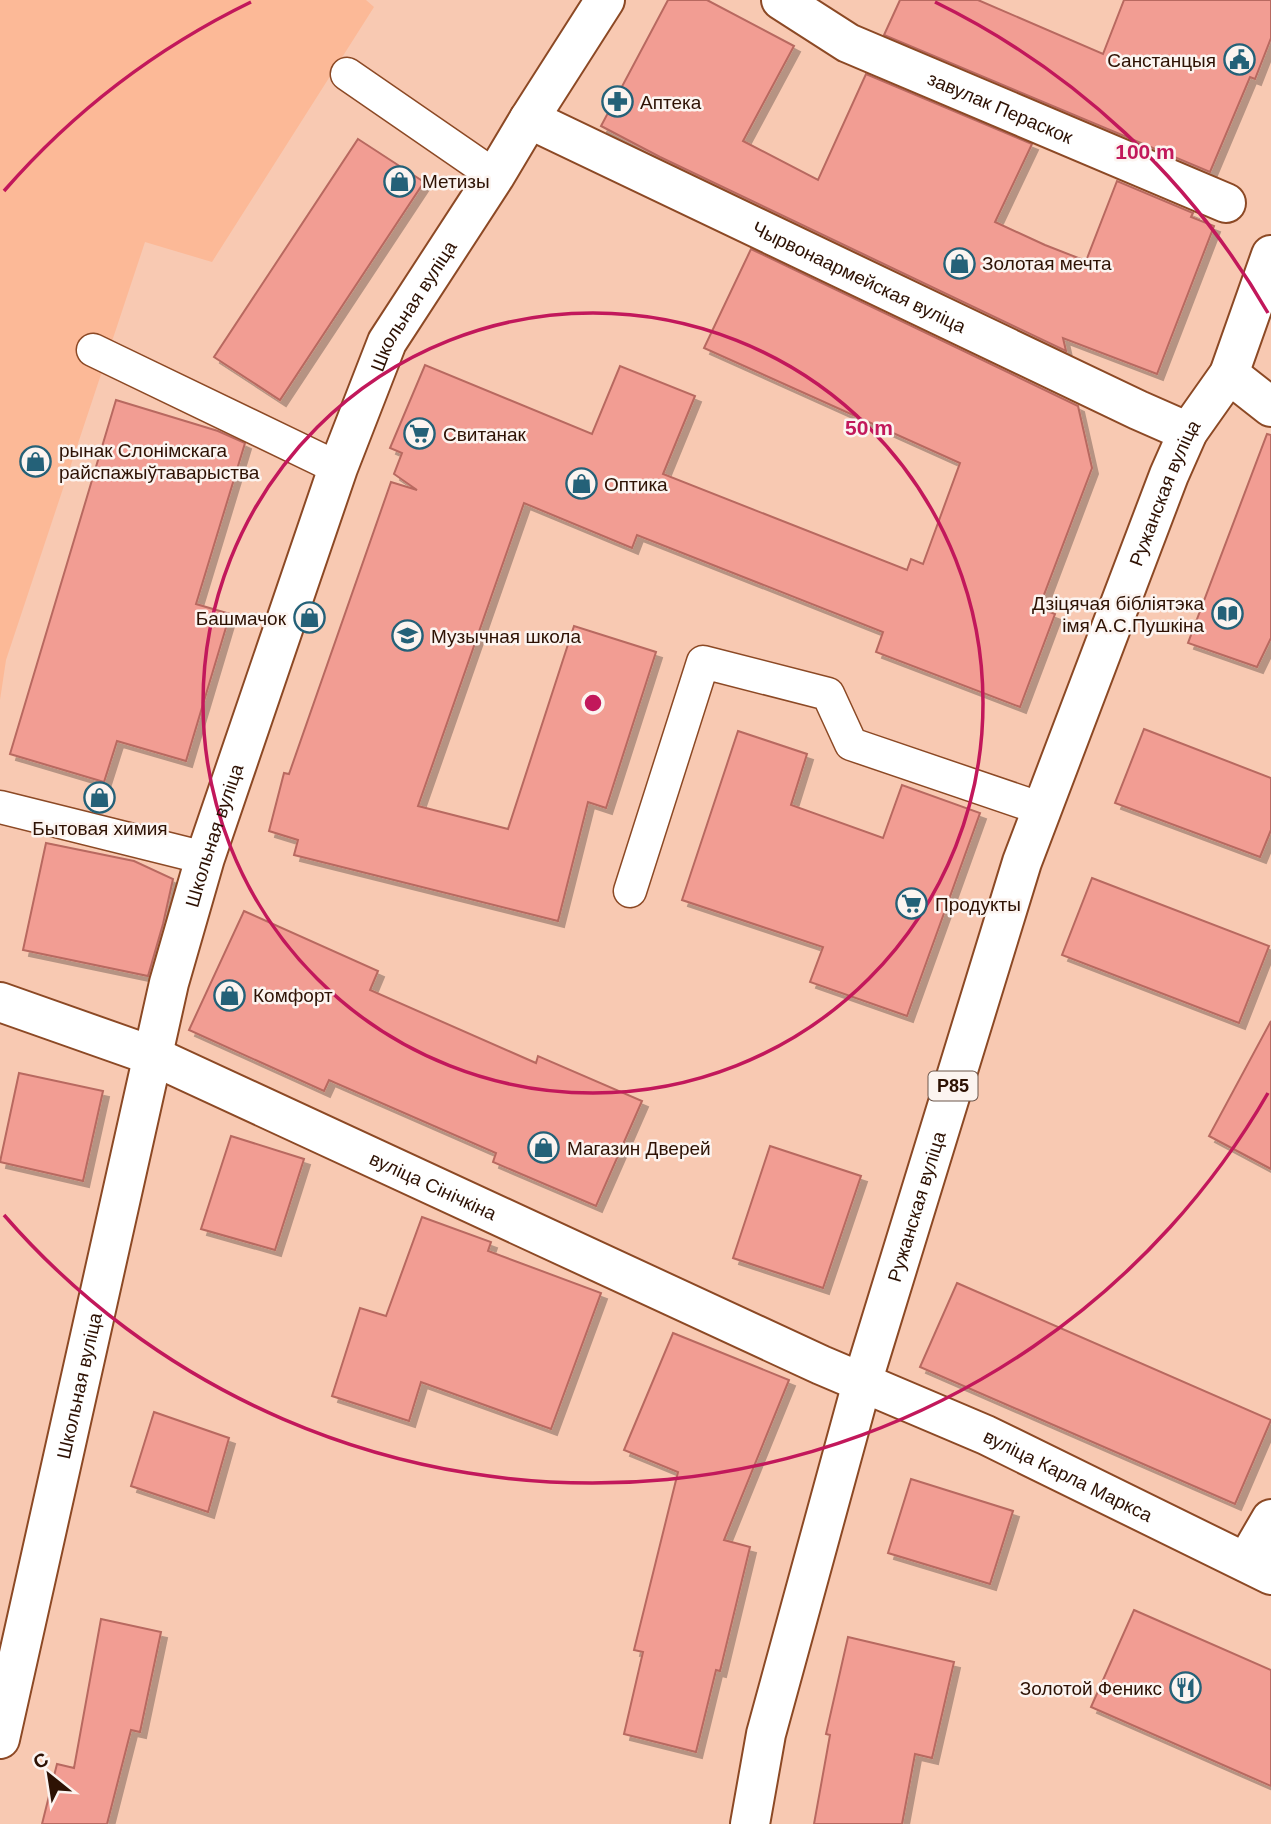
<svg xmlns="http://www.w3.org/2000/svg" width="1271" height="1824" viewBox="0 0 1271 1824" font-family="Arial,sans-serif">
<style>
.built{fill:#fcb997}
.building{fill:#f29d93;stroke:#b86960;stroke-width:2;filter:url(#shadow)}
.lines{fill:none;stroke-linecap:round;stroke-linejoin:round}
.lane-casing{stroke:#8c4925;stroke-width:35}
.street-casing{stroke:#8c4925;stroke-width:42}
.secondary-casing{stroke:#8c4925;stroke-width:42}
.primary-casing{stroke:#8c4925;stroke-width:42}
.lane{stroke:#fff;stroke-width:32}
.street{stroke:#fff;stroke-width:38}
.secondary{stroke:#fff;stroke-width:38}
.primary{stroke:#fff;stroke-width:38}
.ring{fill:none;stroke:#c2185b;stroke-width:3.5}
.labels{text-anchor:middle;stroke-width:5;stroke-linejoin:round;paint-order:stroke}
.shield{fill:#fcf4f0;stroke:#6c564b;stroke-width:2}
.shield-label{font-size:18px;font-weight:bold;fill:#2e1204}
.poi-label{font-size:19px;fill:#2e1204;stroke:#fcf4f0;text-anchor:start}
.street-label{font-size:19px;fill:#2e1204;stroke:#fcf4f0}
.centre{fill:#c2185b;stroke:#fcf4f0;stroke-width:3.5}
.ring-label{font-size:21px;text-anchor:middle;font-weight:bold;fill:#c2185b;stroke:#fcf4f0;stroke-width:5;stroke-linejoin:round;paint-order:stroke}
</style>
<defs>
<filter id="shadow"><feDropShadow dx="6" dy="6" stdDeviation="0" flood-color="#0004"/></filter>
</defs>
<rect width="100%" height="100%" fill="#f8c9b2"/>
<!-- built -->
<path class="built" d="M0,0H366L374,7L212,262L145,242L6,660L0,700Z"/>
<!-- building -->
<g class="building">
<path d="M668,0H707L794,46L743,141L818,180L866,74L1032,144L995,222L1045,245L1086,261L1117,181L1193,213L1191,217L1214,226L1157,374L1063,338L1066,351L660,157L601,126Z"/>
<path d="M900,0H978L1103,54L1124,0H1271V38L1255,79L1250,77L1210,172L884,35Z"/>
<path d="M358,139L424,182L280,400L214,357Z"/>
<path d="M751,249L1078,406L1092,468L1039,608L1055,614L1020,707L876,652L883,632L637,535L632,548L524,503L418,806L508,829L574,626L656,652L606,808L588,802L558,921L294,855L298,840L269,831L284,773L289,774L391,482L417,490L394,474L402,453L390,448L425,365L592,434L620,366L695,396L663,474L907,570L911,559L923,564L960,463L704,348Z"/>
<path d="M116,400L218,431L245,443L196,604L230,614L186,761L117,741L104,782L10,754Z"/>
<path d="M1267,434L1271,435V638L1257,667L1188,643Z"/>
<path d="M1144,729L1271,778V830L1260,857L1115,803Z"/>
<path d="M738,731L807,754L791,805L883,838L902,785L980,813L907,1016L810,982L823,947L682,900Z"/>
<path d="M46,843L134,861L173,879L163,924L148,976L23,950Z"/>
<path d="M1092,878L1269,946L1239,1023L1062,955Z"/>
<path d="M244,911L378,971L370,990L536,1063L538,1056L642,1101L596,1206L493,1162L496,1153L329,1080L324,1091L189,1030Z"/>
<path d="M1271,1021V1169L1209,1136Z"/>
<path d="M19,1073L103,1091L83,1181L0,1162Z"/>
<path d="M231,1136L304,1159L275,1250L201,1229Z"/>
<path d="M770,1146L861,1176L823,1288L733,1258Z"/>
<path d="M422,1217L491,1242L488,1251L601,1293L551,1429L421,1382L409,1421L332,1396L360,1308L386,1316Z"/>
<path d="M957,1283L1271,1420L1235,1504L920,1367Z"/>
<path d="M673,1333L789,1380L724,1540L750,1547L720,1671L716,1670L696,1752L624,1734L643,1652L634,1650L678,1472L624,1450Z"/>
<path d="M154,1412L229,1438L208,1512L131,1486Z"/>
<path d="M911,1479L1013,1511L990,1584L888,1553Z"/>
<path d="M1134,1610L1271,1670V1786L1091,1707Z"/>
<path d="M101,1619L161,1632L140,1732L131,1730L107,1824H42L57,1764L74,1768Z"/>
<path d="M848,1637L954,1662L932,1758L915,1754L902,1824H814L830,1735L826,1734Z"/>
</g>
<g class="lines">
<defs>
<g id="lane">
<path d="M347,74L495,176"/>
<path d="M93,350L338,468"/>
<path d="M0,807L205,858"/>
<path d="M630,891L703,662L828,694L851,744L1042,809"/>
</g>
<g id="street">
<path id="s1" d="M781,0L848,43L1226,203"/>
<path id="s2" d="M529,119L1138,410L1188,432"/>
<path d="M1246,1562L1271,1519"/>
<path id="s3" d="M0,1739L169,983L205,858L338,468L387,342L495,176L529,119L605,0"/>
</g>
<g id="secondary">
<path id="s4" d="M0,1002L153,1056L821,1365L986,1435L1271,1575"/>
</g>
<g id="primary">
<path d="M1229,374L1271,407"/>
<path id="s5" d="M750,1824L766,1734L862,1383L1022,862L1169,475L1188,432L1229,374L1271,255"/>
</g>
</defs>
<!-- lane casing -->
<use href="#lane" class="lane-casing"/>
<!-- street casing -->
<use href="#street" class="street-casing"/>
<!-- secondary casing -->
<use href="#secondary" class="secondary-casing"/>
<!-- primary casing -->
<use href="#primary" class="primary-casing"/>
<!-- lane -->
<use href="#lane" class="lane"/>
<!-- street -->
<use href="#street" class="street"/>
<!-- secondary -->
<use href="#secondary" class="secondary"/>
<!-- primary -->
<use href="#primary" class="primary"/>
</g>
<!-- distance rings -->
<g class="ring">
<circle cx="593" cy="703" r="390"/>
<path d="M1268 1093A780 780 0 0 1 4 1215M4 191A780 780 0 0 1 251 2M935 2A780 780 0 0 1 1268 313"/>
</g>
<!-- icons -->
<defs>
<symbol id="civic-ring" viewBox="-11 -11 22 22"><circle r="9.5" fill="#fcf4f0" stroke="#246178" stroke-width="1.5"/><path d="M-.6-6.5H3V-4.5H.6V-3L4-1V1h2V6H-6V1h2V-1L-.6-3ZM-1.2 2.5V6h2.4V2.5Z" fill="#246178"/></symbol>
<symbol id="pharmacy-ring" viewBox="-11 -11 22 22"><circle r="9.5" fill="#fcf4f0" stroke="#246178" stroke-width="1.5"/><path d="M-2-6h4v4h4v4h-4v4h-4v-4h-4v-4h4Z" fill="#246178"/></symbol>
<symbol id="shop-ring" viewBox="-11 -11 22 22"><circle r="9.5" fill="#fcf4f0" stroke="#246178" stroke-width="1.5"/><path d="M-5-2.5h2.3a2.7 3.5 0 0 1 5.4 0H5L5.5 6h-11ZM-1.5-2.5h3a1.5 2.3 0 0 0-3 0Z" fill="#246178"/></symbol>
<symbol id="supermarket-ring" viewBox="-11 -11 22 22"><circle r="9.5" fill="#fcf4f0" stroke="#246178" stroke-width="1.5"/><path d="M-6-5.5h2.5l.6 2H6L4.5 2H-2.5L-4.4-4H-6ZM-1.5 3.2a1.3 1.3 0 1 0 .1 0ZM3 3.2a1.3 1.3 0 1 0 .1 0Z" fill="#246178"/></symbol>
<symbol id="library-ring" viewBox="-11 -11 22 22"><circle r="9.5" fill="#fcf4f0" stroke="#246178" stroke-width="1.5"/><path d="M-6-4Q-3-5.5-.7-3.5V5Q-3 3-6 4ZM6-4Q3-5.5 .7-3.5V5Q3 3 6 4Z" fill="#246178"/></symbol>
<symbol id="school-ring" viewBox="-11 -11 22 22"><circle r="9.5" fill="#fcf4f0" stroke="#246178" stroke-width="1.5"/><path d="M0-5L7-2L0 1L-7-2ZM-4 1L0 2.5L4 1V4Q0 6-4 4Z" fill="#246178"/></symbol>
<symbol id="restaurant-ring" viewBox="-11 -11 22 22"><circle r="9.5" fill="#fcf4f0" stroke="#246178" stroke-width="1.5"/><path d="M-5-6h1v4h1v-4h1v4h1v-4h1v5L-1.5 .5V6h-2V.5L-5-1ZM5-6V6H3V1.5H1.5Q1.5-4 5-6Z" fill="#246178"/></symbol>
</defs>
<g fill-rule="evenodd">
<use href="#civic-ring" x="1222" y="42" width="35" height="35"/>
<use href="#pharmacy-ring" x="600" y="84" width="35" height="35"/>
<use href="#shop-ring" x="382" y="164" width="35" height="35"/>
<use href="#shop-ring" x="942" y="246" width="35" height="35"/>
<use href="#supermarket-ring" x="402" y="416" width="35" height="35"/>
<use href="#shop-ring" x="18" y="444" width="35" height="35"/>
<use href="#shop-ring" x="564" y="466" width="35" height="35"/>
<use href="#library-ring" x="1210" y="596" width="35" height="35"/>
<use href="#shop-ring" x="292" y="600" width="35" height="35"/>
<use href="#school-ring" x="390" y="618" width="35" height="35"/>
<use href="#shop-ring" x="82" y="780" width="35" height="35"/>
<use href="#supermarket-ring" x="894" y="886" width="35" height="35"/>
<use href="#shop-ring" x="212" y="978" width="35" height="35"/>
<use href="#shop-ring" x="526" y="1130" width="35" height="35"/>
<use href="#restaurant-ring" x="1168" y="1670" width="35" height="35"/>
</g>
<g class="labels">
<!-- shield labels -->
<rect class="shield" x="928.5" y="1071.5" width="49" height="29" rx="5"/>
<g class="shield-label">
<text x="953" y="1092">Р85</text>
</g>
<!-- poi labels -->
<g class="poi-label">
<text x="1216" y="67" text-anchor="end">Санстанцыя</text>
<text x="640" y="109">Аптека</text>
<text x="422" y="188">Метизы</text>
<text x="982" y="270">Золотая мечта</text>
<text x="443" y="441">Свитанак</text>
<text x="59" y="457">рынак Слонімскага<tspan x="59" dy="22">райспажыўтаварыства</tspan></text>
<text x="604" y="491">Оптика</text>
<text x="1204" y="610" text-anchor="end">Дзіцячая бібліятэка<tspan x="1204" dy="22">імя А.С.Пушкіна</tspan></text>
<text x="286" y="625" text-anchor="end">Башмачок</text>
<text x="431" y="643">Музычная школа</text>
<text x="100" y="835" text-anchor="middle">Бытовая химия</text>
<text x="935" y="911">Продукты</text>
<text x="253" y="1002">Комфорт</text>
<text x="567" y="1155">Магазин Дверей</text>
<text x="1162" y="1695" text-anchor="end">Золотой Феникс</text>
</g>
<!-- street labels -->
<g class="street-label">
<text dy="7" stroke="none"><textPath href="#s1" startOffset="245">завулак Пераскок</textPath></text>
<text dy="7" stroke="none"><textPath href="#s2" startOffset="366">Чырвонаармейская вуліца</textPath></text>
<text dy="7" stroke="none"><textPath href="#s3" startOffset="1496">Школьная вуліца</textPath></text>
<text dy="7" stroke="none"><textPath href="#s5" startOffset="1396">Ружанская вуліца</textPath></text>
<text dy="7" stroke="none"><textPath href="#s3" startOffset="929">Школьная вуліца</textPath></text>
<text dy="7" stroke="none"><textPath href="#s4" startOffset="471">вуліца Сінічкіна</textPath></text>
<text dy="7" stroke="none"><textPath href="#s5" startOffset="640">Ружанская вуліца</textPath></text>
<text dy="7" stroke="none"><textPath href="#s3" startOffset="362">Школьная вуліца</textPath></text>
<text dy="7" stroke="none"><textPath href="#s4" startOffset="1169">вуліца Карла Маркса</textPath></text>
</g>
</g>
<circle cx="593" cy="703" r="10" class="centre"/>
<g class="ring-label">
<text x="1145" y="159">100 m</text>
<text x="869" y="435">50 m</text>
</g>
<!-- north arrow -->
<g transform="translate(49 1775) rotate(330)" stroke="#fcf4f0" stroke-width="5" paint-order="stroke">
<path d="M0-5L12 26L0 18L-12 26Z" fill="#2e1204"/>
<text y="-10" font-size="19" font-weight="bold" text-anchor="middle" fill="#2e1204">С</text>
</g>
</svg>
